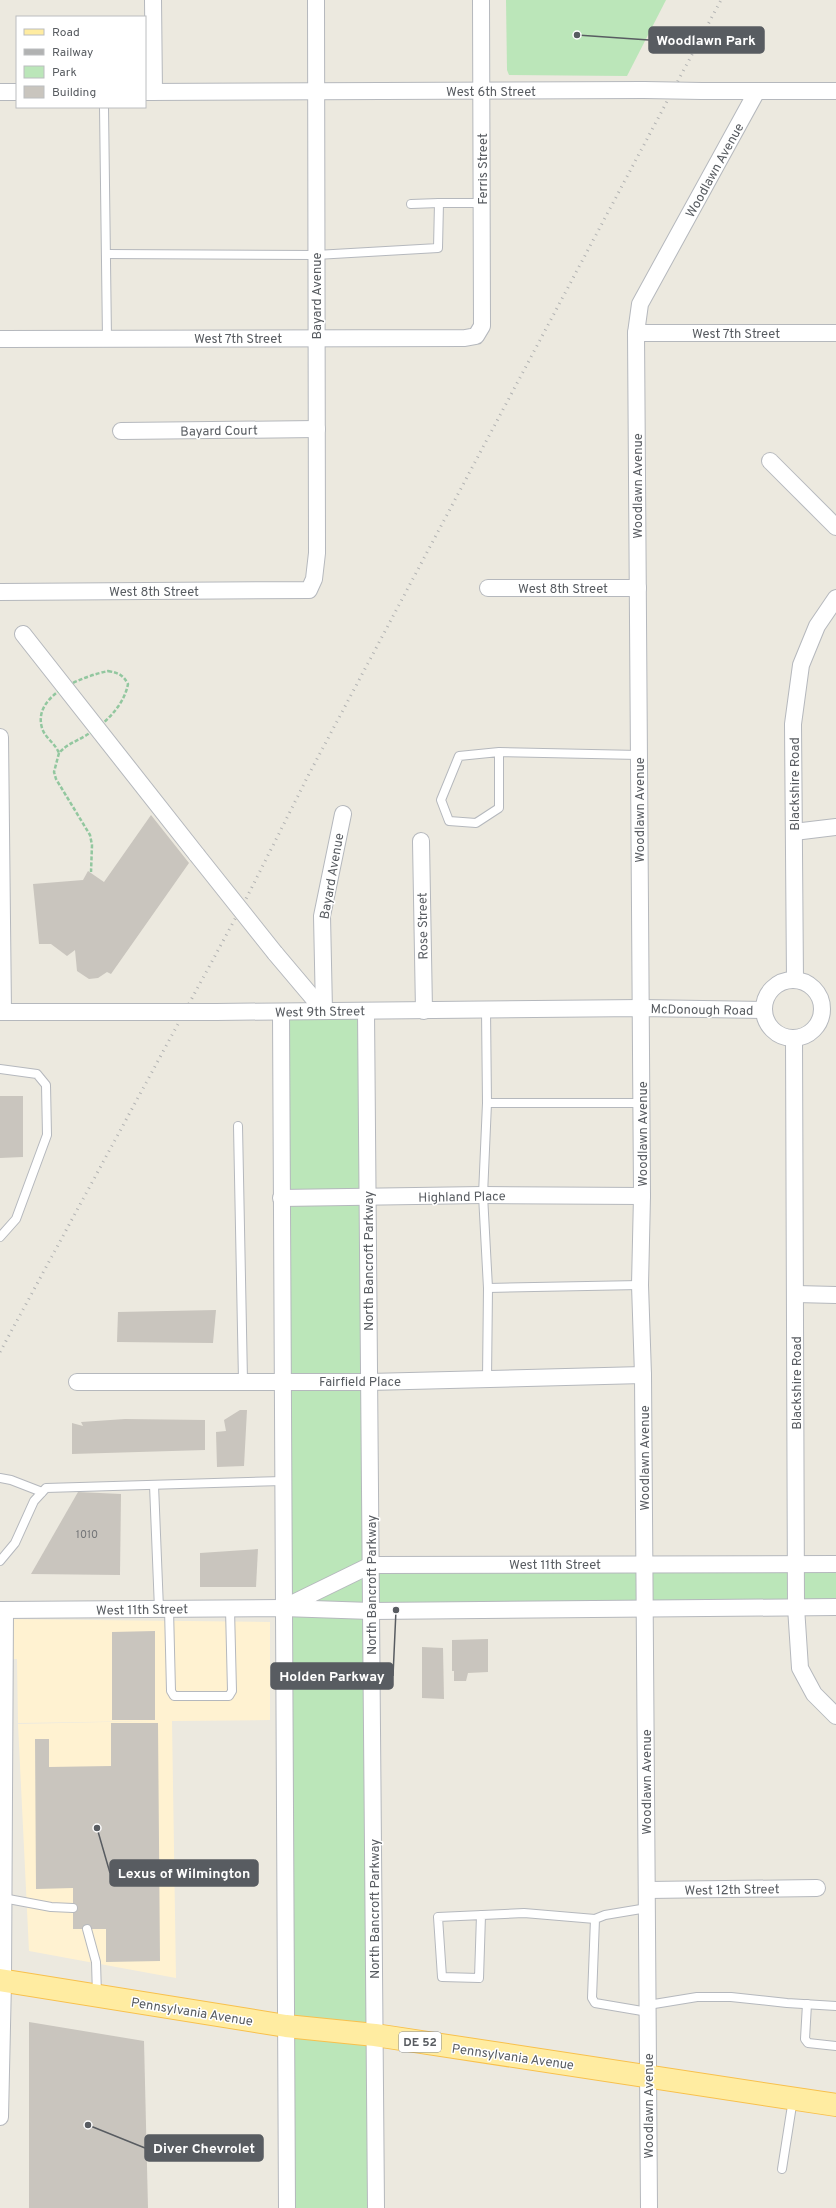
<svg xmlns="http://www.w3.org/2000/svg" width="836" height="2208" viewBox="0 0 836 2208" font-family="Overpass,sans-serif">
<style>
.commercial{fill:#fff2d1}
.green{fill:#bbe6b9}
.building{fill:#c9c5be}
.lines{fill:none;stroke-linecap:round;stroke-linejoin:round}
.lane-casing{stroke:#b5b8bd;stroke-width:10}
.street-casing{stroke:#b5b8bd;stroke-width:18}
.primary-casing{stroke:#f8c04c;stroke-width:24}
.path{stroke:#92c79f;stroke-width:2.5;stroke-dasharray:4 2;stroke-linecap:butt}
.lane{stroke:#fff;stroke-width:8}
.street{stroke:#fff;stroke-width:16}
.primary{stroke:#ffeca1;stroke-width:22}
.rail{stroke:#b1b2b2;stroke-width:3;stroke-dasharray:1 5;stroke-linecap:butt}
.street-bridge-casing{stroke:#b5b8bd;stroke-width:18;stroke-linecap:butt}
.street-bridge{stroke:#fff;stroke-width:16}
.labels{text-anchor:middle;stroke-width:3;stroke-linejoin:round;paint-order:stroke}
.number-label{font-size:11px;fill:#747678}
.shield{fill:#fff;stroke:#8a8d90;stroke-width:1}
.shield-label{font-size:12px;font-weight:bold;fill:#585c61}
.street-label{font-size:13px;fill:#585c61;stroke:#fff}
.leader{fill:none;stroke:#585c61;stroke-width:1.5}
.callout-dot{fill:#585c61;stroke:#fff;stroke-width:1.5}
.callout{fill:#585c61;stroke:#585c61;stroke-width:1.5}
.callout-label{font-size:14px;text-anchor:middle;font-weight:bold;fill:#fff}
</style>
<rect width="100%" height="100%" fill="#ece9df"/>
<!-- commercial -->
<path class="commercial" d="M0,1619L270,1622V1720L172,1721L176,1978L29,1951L18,1724L150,1721L18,1723L17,1659L0,1660Z"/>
<!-- green -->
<g class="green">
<path d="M506,0H666L627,76L509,75L507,70Z"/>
<path d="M366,1011L371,1565L836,1564V1607L371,1611L376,2208H287L281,1012Z"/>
</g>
<!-- building -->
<g class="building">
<path d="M151,815L189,863L111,974L107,972L98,978L89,979L77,971L75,950L67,956L51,944H39L33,884L83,880L88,871L104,882Z"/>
<path d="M0,1096H23V1157L0,1158Z"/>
<path d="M216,1310L213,1343L117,1342L118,1312Z"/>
<path d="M240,1410H247L244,1466L217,1467L216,1432L226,1431L224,1420Z"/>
<path d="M125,1419L205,1420V1450L72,1454V1423L83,1426L81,1422Z"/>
<path d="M78,1492L121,1494L120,1575L31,1574Z"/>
<path d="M258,1549L256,1587H200V1553Z"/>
<path d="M155,1631V1720H112V1632Z"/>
<path d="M488,1639V1672L468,1673L466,1681H454V1671H452V1640Z"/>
<path d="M422,1647L443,1648L444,1699L422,1698Z"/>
<path d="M111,1723H158L160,1961L106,1962V1929H73V1888L36,1889L35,1739H49V1767L111,1766Z"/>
<path d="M29,2022L144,2041L148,2208H29Z"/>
</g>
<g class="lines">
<defs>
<g id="lane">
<path d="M104,107L107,339"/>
<path d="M411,204L439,203"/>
<path d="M106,254L316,255L438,248L439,203H482"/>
<path d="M499,752V808L476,823L449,821L441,800L459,756L499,752L639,755"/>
<path d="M486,1010L487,1103"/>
<path d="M0,1069L37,1074L46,1085L47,1135L16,1219L0,1237"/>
<path d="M238,1126L243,1381"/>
<path d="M488,1288L640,1285"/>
<path d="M487,1379L488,1288L483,1195L487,1103H642"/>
<path d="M0,1478L11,1480L42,1492"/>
<path d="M154,1485L159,1609"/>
<path d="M0,1561L15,1543L34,1501L46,1488L283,1481"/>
<path d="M169,1609L171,1691L174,1696H229L232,1691L230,1609"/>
<path d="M3,1898L51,1907L73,1908"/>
<path d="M647,1908L605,1915L595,1919L592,1998L595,2003L648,2012"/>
<path d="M481,1915L479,1978L442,1977L438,1917L524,1913L595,1919"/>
<path d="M87,1929L96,1962L97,1995"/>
<path d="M807,2004L805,2039L808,2043L836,2046"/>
<path d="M648,2005L697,1997H731L787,2003L836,2006"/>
<path d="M782,2169L793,2099"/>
</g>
<g id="street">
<path d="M153,0L154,92"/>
<path d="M702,91H836"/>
<path d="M0,92H17"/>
<path d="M145,92L644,90"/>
<path d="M636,333H836"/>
<path d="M0,339L465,338L476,336L482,326L481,0"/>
<path d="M121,431L317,429"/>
<path d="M770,461L836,527"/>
<path d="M488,588H638"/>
<path d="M0,592L309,590L314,579L317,553L316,0"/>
<path d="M23,634L197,855"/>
<path d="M0,737L3,1012"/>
<path d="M794,832L836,827"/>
<path d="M421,841L424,1011"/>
<path d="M275,953L324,1011"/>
<path d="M795,980L793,724L801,665L817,626L836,598"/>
<circle cx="793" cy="1009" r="29"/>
<path d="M324,1011L322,916L343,814"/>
<path d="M366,1011L376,2208"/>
<path d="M0,1012H135"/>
<path d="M216,1012L641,1008L764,1010"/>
<path d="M281,1012L287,2208"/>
<path d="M794,1038L796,1607L800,1668L814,1694L836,1716"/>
<path d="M281,1198L483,1195L642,1196"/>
<path d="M796,1294L836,1295"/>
<path d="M77,1382H369L643,1375"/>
<path d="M287,1606L371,1565L836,1564"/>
<path d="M0,1610L283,1608L371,1611L836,1607"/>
<path d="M647,1890L817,1888"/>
<path d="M0,2117L3,1981L5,1611"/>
<path d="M649,2208L643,1375L640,1285L642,1196L636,333L640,304L757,91"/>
</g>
<path id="primary" d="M0,1980L286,2026L375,2035L836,2105"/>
</defs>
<!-- lane casing -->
<use href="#lane" class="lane-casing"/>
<!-- street casing -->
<use href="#street" class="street-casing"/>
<!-- primary casing -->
<use href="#primary" class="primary-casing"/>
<!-- path -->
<g class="path">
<path d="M108,671C119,673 123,675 128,684C124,706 104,725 85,736C75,742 67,744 59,753C55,743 45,738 42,728C32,694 85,676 108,671Z"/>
<path d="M59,753L54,772L56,779L90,835L92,845L91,872"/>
</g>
<!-- lane -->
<use href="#lane" class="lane"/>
<!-- street -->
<use href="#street" class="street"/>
<!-- primary -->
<use href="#primary" class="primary"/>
<!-- rail -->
<path class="rail" d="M0,1352L248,895L309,774L721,0"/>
<defs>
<g id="street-bridge">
<path d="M644,90L702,91"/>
<path d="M197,855L275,953"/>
<path d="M135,1012H216"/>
</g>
</defs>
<!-- street-bridge casing -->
<use href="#street-bridge" class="street-bridge-casing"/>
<!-- street-bridge -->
<use href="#street-bridge" class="street-bridge"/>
</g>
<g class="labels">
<!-- number labels -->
<g class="number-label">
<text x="87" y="1538">1010</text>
</g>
<!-- shield labels -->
<rect class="shield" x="399" y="2032" width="42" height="20" rx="3"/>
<g class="shield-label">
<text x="420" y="2046">DE 52</text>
</g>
<!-- street labels -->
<g class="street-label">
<text x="491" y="96">West 6th Street</text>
<text transform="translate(482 169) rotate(-90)" y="5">Ferris Street</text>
<text transform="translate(714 170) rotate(-61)" y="5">Woodlawn Avenue</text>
<text transform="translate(316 296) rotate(-90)" y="5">Bayard Avenue</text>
<text x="736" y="338">West 7th Street</text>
<text x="238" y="343">West 7th Street</text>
<text transform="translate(219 430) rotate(-1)" y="5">Bayard Court</text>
<text transform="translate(637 486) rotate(-90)" y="5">Woodlawn Avenue</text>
<text x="563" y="593">West 8th Street</text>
<text x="154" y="596">West 8th Street</text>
<text transform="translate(794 784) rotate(-90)" y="5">Blackshire Road</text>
<text transform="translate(639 810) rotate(-90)" y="5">Woodlawn Avenue</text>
<text transform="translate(331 876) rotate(-80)" y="5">Bayard Avenue</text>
<text transform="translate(422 926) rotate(-91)" y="5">Rose Street</text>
<text transform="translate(702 1009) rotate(1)" y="5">McDonough Road</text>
<text transform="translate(320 1011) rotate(-1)" y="5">West 9th Street</text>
<text transform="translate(642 1134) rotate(-90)" y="5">Woodlawn Avenue</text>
<text transform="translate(462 1196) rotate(-1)" y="5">Highland Place</text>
<text transform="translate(368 1261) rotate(-90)" y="5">North Bancroft Parkway</text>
<text x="360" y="1386">Fairfield Place</text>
<text transform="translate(796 1383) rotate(-90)" y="5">Blackshire Road</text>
<text transform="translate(644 1458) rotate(-90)" y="5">Woodlawn Avenue</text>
<text x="555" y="1569">West 11th Street</text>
<text transform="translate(371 1585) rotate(-90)" y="5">North Bancroft Parkway</text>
<text transform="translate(142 1609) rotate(-1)" y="5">West 11th Street</text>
<text transform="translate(646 1782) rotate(-90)" y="5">Woodlawn Avenue</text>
<text transform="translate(732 1889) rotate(-1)" y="5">West 12th Street</text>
<text transform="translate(374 1909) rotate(-90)" y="5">North Bancroft Parkway</text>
<text transform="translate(192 2011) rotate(9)" y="5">Pennsylvania Avenue</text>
<text transform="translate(513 2056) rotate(8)" y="5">Pennsylvania Avenue</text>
<text transform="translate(648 2106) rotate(-90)" y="5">Woodlawn Avenue</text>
</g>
</g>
<!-- callouts -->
<path class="leader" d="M577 35L649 40M396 1610L393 1676M97 1828L110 1873M88 2125L145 2148"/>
<g class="callout-dot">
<circle cx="577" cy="35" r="4"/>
<circle cx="396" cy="1610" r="4"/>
<circle cx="97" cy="1828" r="4"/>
<circle cx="88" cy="2125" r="4"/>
</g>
<g class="callout">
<rect x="649" y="27" width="115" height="26" rx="4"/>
<rect x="271" y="1663" width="122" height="26" rx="4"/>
<rect x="110" y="1860" width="148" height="26" rx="4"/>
<rect x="145" y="2135" width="118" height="26" rx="4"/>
</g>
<g class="callout-label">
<text x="706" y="45">Woodlawn Park</text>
<text x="332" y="1681">Holden Parkway</text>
<text x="184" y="1878">Lexus of Wilmington</text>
<text x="204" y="2153">Diver Chevrolet</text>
</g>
<!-- legend -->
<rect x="16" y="16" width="130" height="92" fill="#ffffff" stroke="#bcbec0"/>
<rect x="24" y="29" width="20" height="6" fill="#ffeca1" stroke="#bcbec0"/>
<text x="52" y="36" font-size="12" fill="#585c61">Road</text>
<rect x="24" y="49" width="20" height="6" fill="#b1b2b2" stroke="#bcbec0"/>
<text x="52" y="56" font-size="12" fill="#585c61">Railway</text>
<rect x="24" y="66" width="20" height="12" fill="#bbe6b9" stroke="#bcbec0"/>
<text x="52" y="76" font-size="12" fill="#585c61">Park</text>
<rect x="24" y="86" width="20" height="12" fill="#c9c5be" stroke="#bcbec0"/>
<text x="52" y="96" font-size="12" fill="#585c61">Building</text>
</svg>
